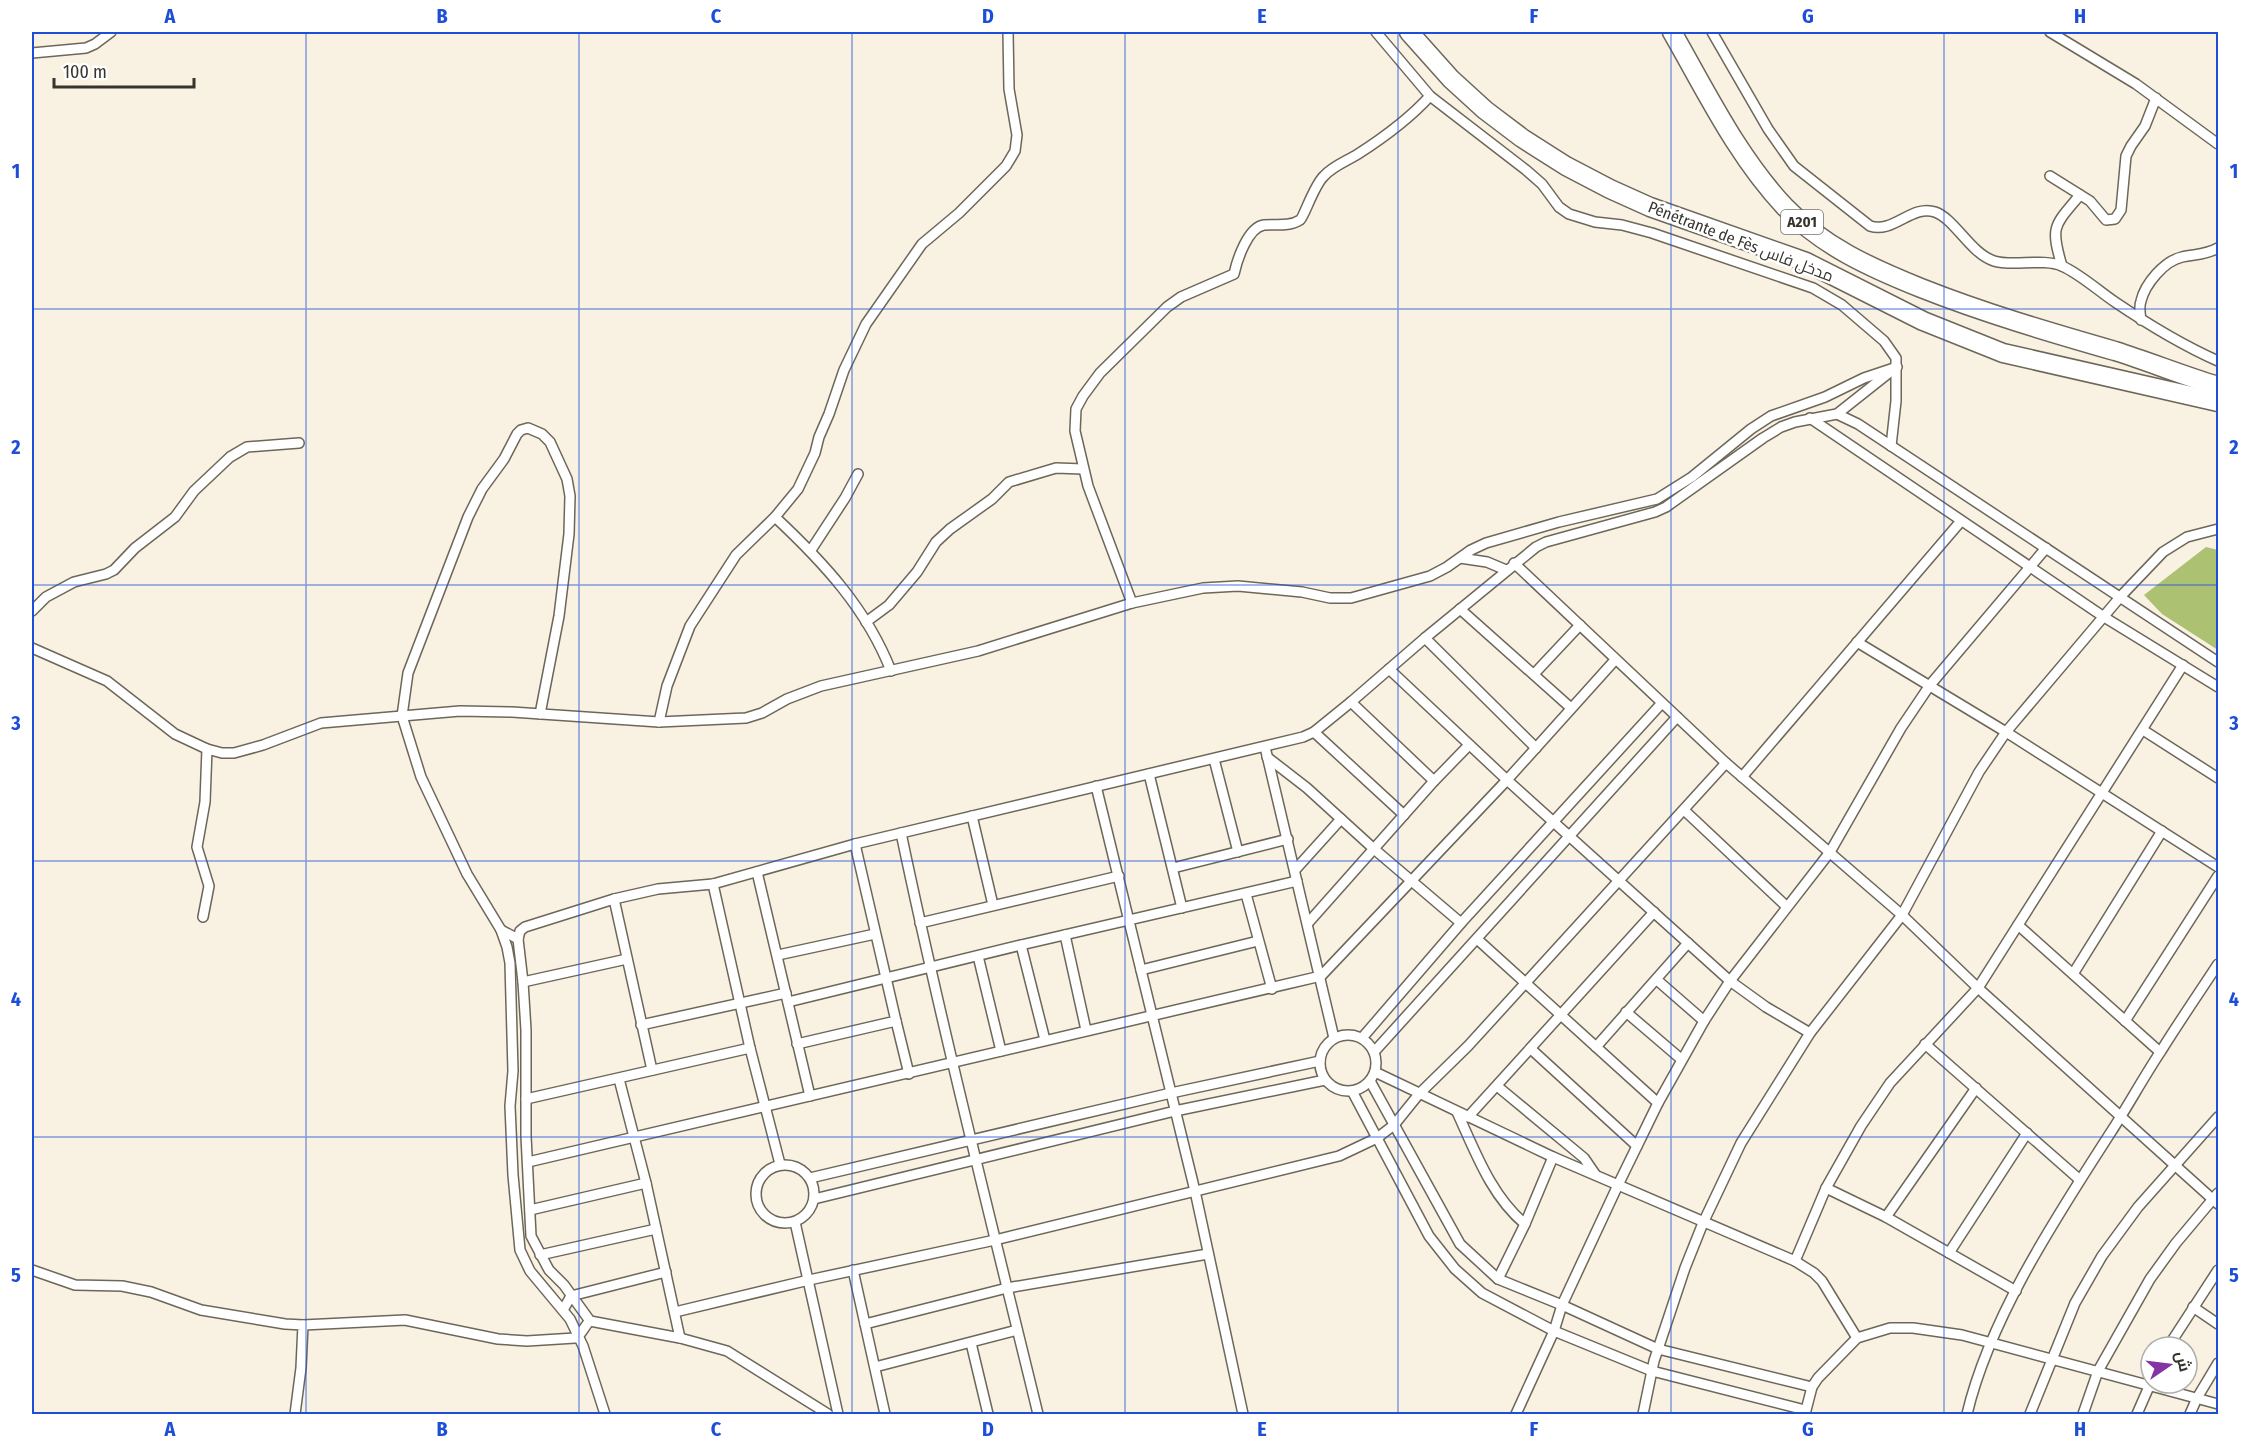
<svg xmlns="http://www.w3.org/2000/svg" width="2250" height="1446" viewBox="0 0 2250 1446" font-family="'Fira Sans Condensed',Cairo,sans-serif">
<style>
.forest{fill:#acc172}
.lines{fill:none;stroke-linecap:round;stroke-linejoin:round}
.minor-casing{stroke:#6d6759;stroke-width:12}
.motorway-casing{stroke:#6d6759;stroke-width:21}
.minor{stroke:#fff;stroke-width:9}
.motorway{stroke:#fff;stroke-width:18}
.grid{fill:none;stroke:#1d4ed8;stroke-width:1.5;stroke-opacity:0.55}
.labels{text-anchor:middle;stroke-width:5;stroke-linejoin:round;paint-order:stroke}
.shield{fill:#fff;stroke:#72716c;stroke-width:1.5}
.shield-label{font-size:15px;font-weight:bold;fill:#36342d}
.street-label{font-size:16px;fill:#36342d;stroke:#fff}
.neatline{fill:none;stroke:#1d4ed8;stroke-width:2}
.grid-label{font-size:20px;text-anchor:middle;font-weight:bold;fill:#1d4ed8}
</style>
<rect width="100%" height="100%" fill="#f9f1e1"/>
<!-- forest -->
<path class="forest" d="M2206,547L2218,550V650L2162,614L2144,595Z"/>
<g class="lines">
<defs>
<g id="minor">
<path d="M1376,32L1430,96L1526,170L1542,184L1559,207L1569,214L1595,222L1622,225L1652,233L1813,288L1842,305L1884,341L1896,358V401L1891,446"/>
<path d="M1712,32L1768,129L1794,166L1870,226C1893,234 1912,204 1935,212C1955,219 1970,253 1994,261C2011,267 2043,258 2062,266C2080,274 2100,292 2115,302C2149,325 2182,345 2218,361"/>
<path d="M2050,32L2136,84L2218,144"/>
<path d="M32,53L86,48L95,44L111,32"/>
<path d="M2050,176L2090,201L2106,220L2115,219L2121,210L2126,156L2131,146L2145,126L2156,98"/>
<path d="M2062,266C2050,226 2054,226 2080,195"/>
<path d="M2141,320C2140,314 2139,306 2141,301C2145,284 2164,261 2182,257C2195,254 2206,255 2218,248"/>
<path d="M1837,414L1858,424L2218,662"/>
<path d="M1810,418L2104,617L2218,687"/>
<path d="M775,517C823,562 867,609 891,671"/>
<path d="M811,550L845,498L858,474"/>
<path d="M1460,558L1487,562L1506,570"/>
<path d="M1514,563L1726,763L1902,915L1978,988L2218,1204"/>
<path d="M1132,603L1088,486L1075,431L1076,409L1083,396L1100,373L1167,307L1181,297L1234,274C1237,260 1248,227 1264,225C1276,224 1289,227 1300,220C1304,217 1314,185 1324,176C1333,166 1347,161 1358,154C1383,138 1410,118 1430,96"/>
<path d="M1460,609L1571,708"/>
<path d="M32,611L46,597L74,582L106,574L114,570L135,548L175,517L194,491L230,457L247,447L299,443"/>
<path d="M866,622L889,605L917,572L936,542L950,529L992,499L1009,482L1056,468L1083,469"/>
<path d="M1425,638L1536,748"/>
<path d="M1857,642L2006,732L2218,867"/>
<path d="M32,648L107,681L175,734L207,749L222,753H234L263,745L321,723L460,711L512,712L659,722L746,718L762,713L787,699L821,686L978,651L1132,603L1203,588L1238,586L1302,592L1330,598H1351L1430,576L1447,567L1471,550L1486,543L1559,522L1657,499L1692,477L1751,429L1771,416L1825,397L1864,378L1897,367"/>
<path d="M1389,669L1507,780L1730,981L1766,1007L1810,1033"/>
<path d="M1534,674L1580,625"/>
<path d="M1351,702L1434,781"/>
<path d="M540,714L559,616L569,534L570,496L567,479L550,442L542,434L528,428L521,430L517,434L504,459L482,489L468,517L408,673L402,716L421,777L467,874L501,930L518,939L523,982L526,1030V1136L531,1236L549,1270L564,1285L590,1321L680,1338L727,1351L828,1414"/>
<path d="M659,722L667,686L690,626L736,555L775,517L798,489L815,453L819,437L829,414L844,370L866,324L922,244L959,213L1006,166L1015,151L1017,135L1009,89L1008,32"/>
<path d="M2143,730L2218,778"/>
<path d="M1314,732L1404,815"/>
<path d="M1265,747L1334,1038"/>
<path d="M1267,757L1307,788L1374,849L1461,923"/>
<path d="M1214,759L1238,852"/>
<path d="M1149,774L1182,908"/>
<path d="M1742,777L1961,521"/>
<path d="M1096,786L1195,1191L1243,1414"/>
<path d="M1684,810L1786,906"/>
<path d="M972,816L993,905"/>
<path d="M901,833C942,1028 991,1221 1038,1414"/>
<path d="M1173,868L1288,839"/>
<path d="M1295,870L1341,819"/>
<path d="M757,872L810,1096"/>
<path d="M713,884L750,1048L780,1164"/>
<path d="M1246,894L1272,989"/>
<path d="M614,899L652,1070"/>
<path d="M203,917L209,886L197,847L205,802L207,749"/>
<path d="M920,923L1119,876"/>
<path d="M1308,923L1434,781L1469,745"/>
<path d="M2018,925L2160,1052"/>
<path d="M501,930L507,947L510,963L513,1071L510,1106L513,1175L520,1250L530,1271L570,1319L583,1346L605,1414"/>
<path d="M1065,935L1086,1030"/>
<path d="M518,939L520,931L525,927L614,899L658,889L713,884L855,844L1303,737L1314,732L1351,702L1425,638L1536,547L1546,542L1655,512L1666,507L1763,438L1781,427L1795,422L1837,414L1890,372"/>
<path d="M1477,939L1658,1103"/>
<path d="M1021,945L1045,1040"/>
<path d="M778,955L875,934"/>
<path d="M978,956L1001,1051"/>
<path d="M1141,970L1258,941"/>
<path d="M2073,974L2162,831"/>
<path d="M1657,980L1704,1021"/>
<path d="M523,982L627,959"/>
<path d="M788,1002L1021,945L1297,881"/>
<path d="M1626,1012L1681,1059"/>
<path d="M896,1021L909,1074"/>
<path d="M2125,1021L2218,876"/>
<path d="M641,1025L786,993"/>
<circle cx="1348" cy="1063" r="28"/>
<path d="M1362,1038L1461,923L1661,704"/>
<path d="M797,1044L896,1021L855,844"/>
<path d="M1925,1044L2080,1180"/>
<path d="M1596,1047L1688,943"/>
<path d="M1531,1049L1637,1146"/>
<path d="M1374,1052L1677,717"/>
<path d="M1375,1072L1553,1157L1795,1261L1826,1188L1861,1126L1890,1083L1978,988L2183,665"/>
<path d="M619,1079L646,1183L680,1338"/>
<path d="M1370,1081L1460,1244L1498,1279L1562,1305L1658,1349L1812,1387"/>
<path d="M1497,1086L1584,1158L1595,1174"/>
<path d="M1352,1091L1429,1236L1455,1269L1482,1293L1554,1331L1652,1371L1805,1410"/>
<path d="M526,1099L750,1048"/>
<path d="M1457,1112C1475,1151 1491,1196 1525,1224"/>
<path d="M1468,1117L1654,912"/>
<path d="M528,1162L1321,976L1507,780L1615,660"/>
<circle cx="785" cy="1194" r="29"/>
<path d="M810,1178L1171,1093L1320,1061"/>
<path d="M1826,1188L1886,1217L2016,1291"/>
<path d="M814,1199L1175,1111L1325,1080"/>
<path d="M530,1210L646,1183"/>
<path d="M1886,1217L1976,1088"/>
<path d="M795,1222L838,1414"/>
<path d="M1949,1253L2027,1133"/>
<path d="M540,1255L656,1229"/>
<path d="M1795,1261L1814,1273L1822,1281L1857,1338"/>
<path d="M32,1270L75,1285L122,1286L151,1292L201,1310L285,1324L303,1325L301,1368L295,1414"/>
<path d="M853,1270L885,1414"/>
<path d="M1498,1279L1525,1224L1553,1157"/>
<path d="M2193,1307L2218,1324"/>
<path d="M563,1310L571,1296L666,1272"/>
<path d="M675,1312L809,1280L995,1240L1339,1156L1377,1138L1394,1125L1419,1094L1468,1046L1726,763"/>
<path d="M865,1324L1007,1288L1208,1254"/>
<path d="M303,1325L405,1320L498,1339L527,1341L575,1338C582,1335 584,1326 590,1321"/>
<path d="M971,1343L988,1414"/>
<path d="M2168,1347L2218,1270"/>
<path d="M875,1367L1017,1330"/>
<path d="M1516,1414L1554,1331L1562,1305L1618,1185L1658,1103L1704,1021L1730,981L1830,852L1901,728L1930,685L2046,548"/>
<path d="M1643,1414L1654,1361L1685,1268L1703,1223L1741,1143L1810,1033L1902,915L1979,772L2006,732L2121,596L2163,552L2187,537L2218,529"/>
<path d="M1805,1414L1812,1387L1818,1378L1857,1338L1890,1328H1913L1962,1335L2218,1404"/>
<path d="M1967,1414C1990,1317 2057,1216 2111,1132C2128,1106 2143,1078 2161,1051C2179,1022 2199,993 2218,964"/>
<path d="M2030,1414L2075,1303L2102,1256L2138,1207L2218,1117"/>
<path d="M2083,1414L2098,1371L2150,1279L2176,1243L2218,1193"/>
<path d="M2137,1414L2151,1382"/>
<path d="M2190,1414L2197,1398L2218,1363"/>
</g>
<g id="motorway">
<path d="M1409,32L1451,79L1485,110L1522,138L1566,166L1610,189L1650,207L1806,262L1923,321L2003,353L2218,402"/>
<path d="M1672,32C1706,91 1737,156 1785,207C1822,246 1871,268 1921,288C1984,313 2049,332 2115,351C2150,362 2184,376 2218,386"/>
</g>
</defs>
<!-- minor casing -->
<use href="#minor" class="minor-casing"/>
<!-- motorway casing -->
<use href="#motorway" class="motorway-casing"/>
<!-- minor -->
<use href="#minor" class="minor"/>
<!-- motorway -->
<use href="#motorway" class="motorway"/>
</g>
<!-- grid -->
<path class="grid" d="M306,32V1414M579,32V1414M852,32V1414M1125,32V1414M1398,32V1414M1671,32V1414M1944,32V1414M32,309H2218M32,585H2218M32,861H2218M32,1137H2218"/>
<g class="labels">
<!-- shield labels -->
<rect class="shield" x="1781" y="210" width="42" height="24" rx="4.5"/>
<g class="shield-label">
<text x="1802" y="227">A201</text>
</g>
<!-- street labels -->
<g class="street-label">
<text transform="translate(1741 241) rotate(21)" y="6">Pénétrante de Fès مدخل فاس</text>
</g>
</g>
<!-- border -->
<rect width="2250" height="1446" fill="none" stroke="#ffffff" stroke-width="66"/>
<!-- north arrow -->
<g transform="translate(2169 1365) rotate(76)"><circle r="28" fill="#ffffff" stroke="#afaeab" stroke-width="1.5"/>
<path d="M0-4.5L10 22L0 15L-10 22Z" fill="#8534a4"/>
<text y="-9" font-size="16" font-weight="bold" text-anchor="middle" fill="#36342d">ش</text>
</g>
<!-- scale -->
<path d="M54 78v9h140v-9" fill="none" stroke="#36342d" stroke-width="3"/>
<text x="63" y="78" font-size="18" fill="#36342d" stroke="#ffffff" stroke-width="4.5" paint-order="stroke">100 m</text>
<rect x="33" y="33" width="2184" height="1380" class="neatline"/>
<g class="grid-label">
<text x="170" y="23">A</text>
<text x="442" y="23">B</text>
<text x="716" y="23">C</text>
<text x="988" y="23">D</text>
<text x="1262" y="23">E</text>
<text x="1534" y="23">F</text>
<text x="1808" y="23">G</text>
<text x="2080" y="23">H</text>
<text x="16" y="178">1</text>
<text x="2234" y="178">1</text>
<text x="16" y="454">2</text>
<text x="2234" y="454">2</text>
<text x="16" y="730">3</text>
<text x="2234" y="730">3</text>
<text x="16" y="1006">4</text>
<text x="2234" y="1006">4</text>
<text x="16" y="1282">5</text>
<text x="2234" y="1282">5</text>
<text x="170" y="1436">A</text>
<text x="442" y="1436">B</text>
<text x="716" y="1436">C</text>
<text x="988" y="1436">D</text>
<text x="1262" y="1436">E</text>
<text x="1534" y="1436">F</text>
<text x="1808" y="1436">G</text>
<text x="2080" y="1436">H</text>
</g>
</svg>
